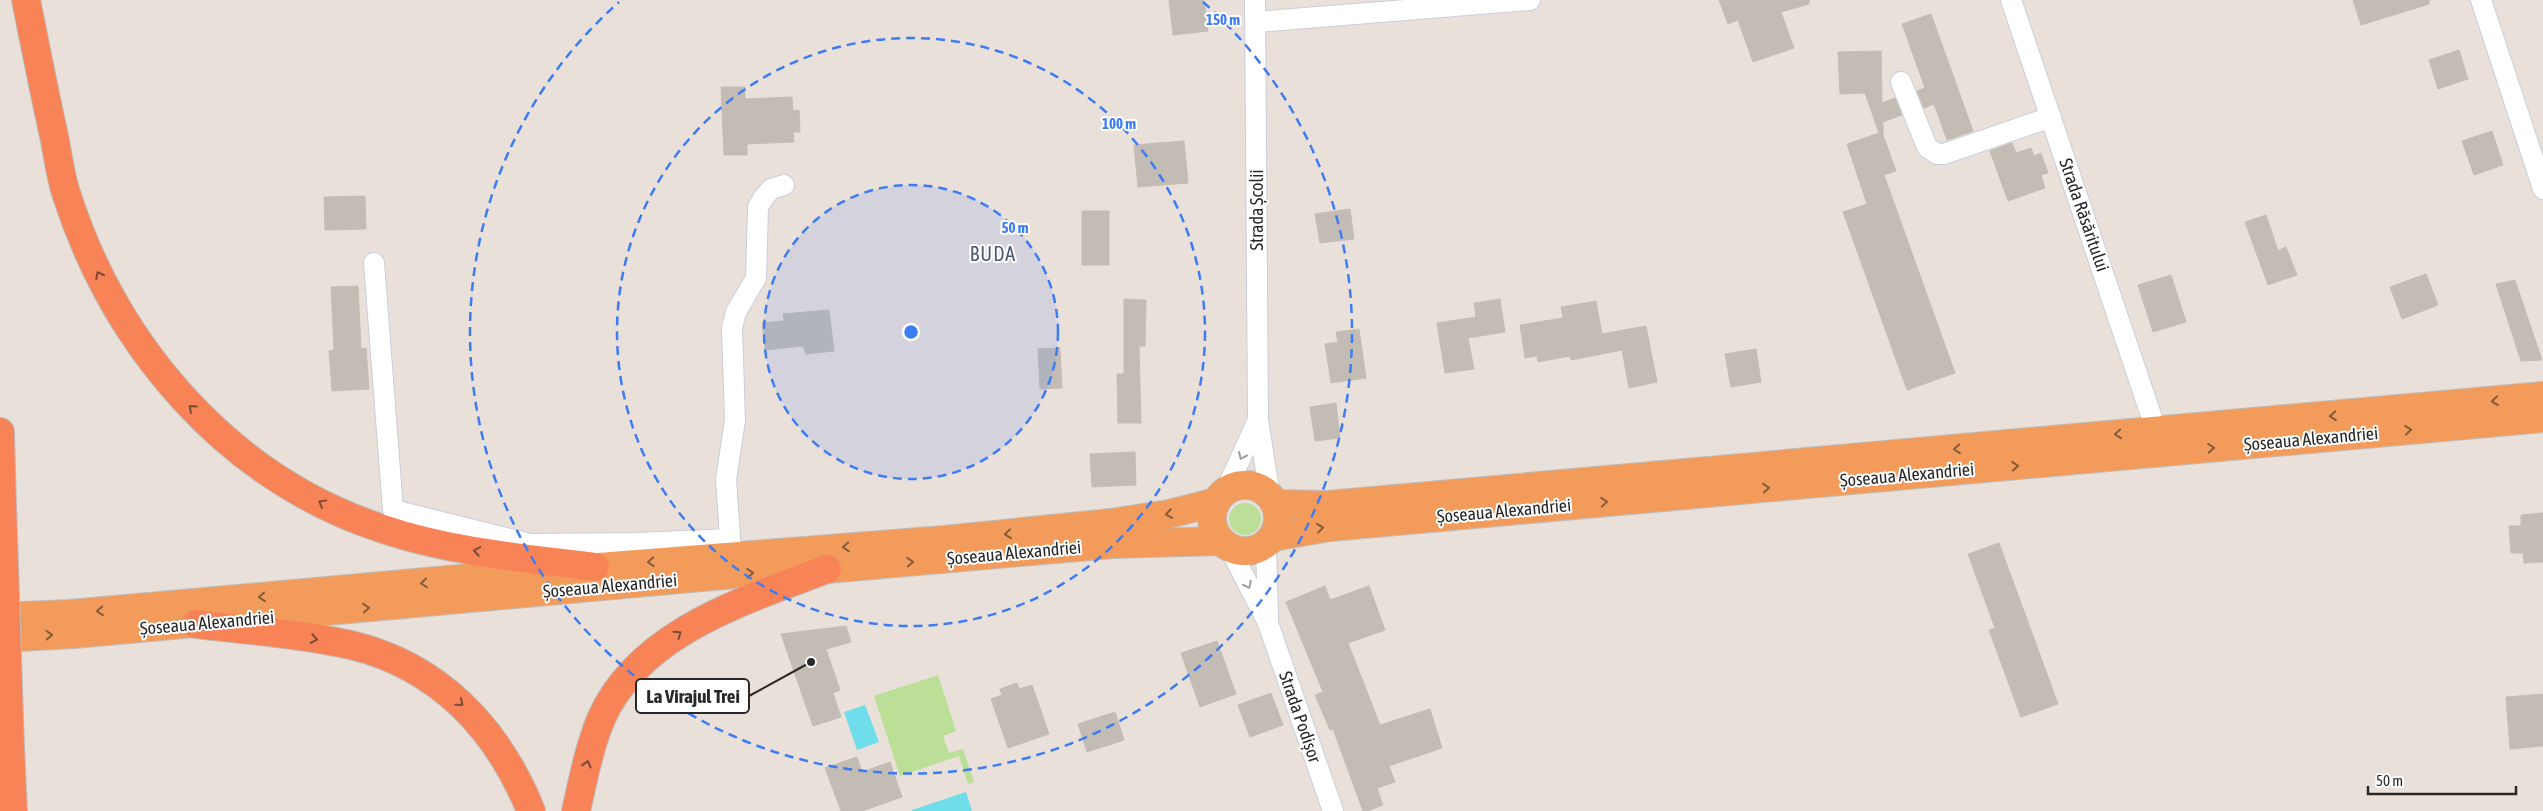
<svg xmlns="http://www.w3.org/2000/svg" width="2543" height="811" viewBox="0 0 2543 811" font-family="'Asap Condensed',sans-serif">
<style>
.green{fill:#bbdf97}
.water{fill:#6fddea}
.building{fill:#c2bcb5;stroke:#c5bcb4}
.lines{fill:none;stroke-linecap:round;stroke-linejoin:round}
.minor-casing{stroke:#c8ceda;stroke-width:22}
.trunk-casing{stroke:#bebebe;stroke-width:30}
.motorway-casing{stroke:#bebebe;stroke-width:30}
.minor{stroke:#fff;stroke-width:20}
.trunk{stroke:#f29b5a;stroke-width:28}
.motorway{stroke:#f88356;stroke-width:28}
.motorway-bridge-casing{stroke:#bebebe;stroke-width:30;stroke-linecap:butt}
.motorway-bridge{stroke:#f88356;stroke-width:28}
.oneway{stroke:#7b4c3a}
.oneway2{stroke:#835c3e}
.oneway3{stroke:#9e9e9e}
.ring{fill:none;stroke:#3d7cf3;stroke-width:2.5;stroke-dasharray:9 6}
.labels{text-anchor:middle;stroke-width:4;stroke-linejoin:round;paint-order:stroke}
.street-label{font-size:18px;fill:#282828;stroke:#fff}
.quarter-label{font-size:20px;letter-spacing:1px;fill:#4a5976;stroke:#fff}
.centre{fill:#3d7cf3;stroke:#fff;stroke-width:2.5}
.ring-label{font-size:15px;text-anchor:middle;font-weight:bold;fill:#3d7cf3;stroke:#fff;stroke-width:4;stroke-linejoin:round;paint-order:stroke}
.leader{fill:none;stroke:#282828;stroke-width:2}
.callout-dot{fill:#282828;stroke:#fff;stroke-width:2}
.callout{fill:#fff;stroke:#282828;stroke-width:2}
.callout-label{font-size:19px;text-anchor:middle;font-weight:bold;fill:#282828}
</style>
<rect width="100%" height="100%" fill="#eae0da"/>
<!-- green -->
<g class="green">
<circle cx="1245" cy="519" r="16"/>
<path d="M938,675L956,731L943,736L949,753L963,749L974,782L968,784L959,756L900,776L874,696Z"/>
</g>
<!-- water -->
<g class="water">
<path d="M865,705L879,742L857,750L844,712Z"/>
<path d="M966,792L972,811H912V810Z"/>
</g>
<!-- building -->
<g class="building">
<path d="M1169,0H1204L1208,31L1173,35Z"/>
<path d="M1719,0H1809V4L1781,12L1794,48L1753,62L1738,20L1728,24Z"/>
<path d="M2353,0H2429V4L2361,25Z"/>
<path d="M1931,14L1973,131L1947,140L1934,104L1924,108L1917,91L1925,88L1902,24Z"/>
<path d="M2459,50L2468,79L2438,89L2429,60Z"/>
<path d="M1881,51L1882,103L1895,98L1902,115L1883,122V135L1896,171L1884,175L1955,373L1907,390L1843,212L1867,204L1847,144L1879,133L1865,93L1840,94L1838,52Z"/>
<path d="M721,87H745V99L792,97L793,111L799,110L800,132H793L794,142L747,144V155H724Z"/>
<path d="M2492,131L2503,165L2474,175L2462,141Z"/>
<path d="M1184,141L1188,183L1138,187L1134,145Z"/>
<path d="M2012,143L2016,153L2031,148L2034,156L2041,153L2048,173L2041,175L2045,188L2008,201L1990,151Z"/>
<path d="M365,196L366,229L325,230L324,197Z"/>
<path d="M1350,209L1354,239L1320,243L1315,214Z"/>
<rect x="1082" y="211" width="27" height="54"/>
<path d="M2266,215L2278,251L2286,247L2297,275L2268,285L2245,222Z"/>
<path d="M2426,274L2438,305L2402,319L2390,287Z"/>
<path d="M2171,275L2186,322L2153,332L2138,285Z"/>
<path d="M2515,280L2542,360L2521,361L2496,284Z"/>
<path d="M358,286L361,349L366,348L369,389L332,391L329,351L334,350L331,287Z"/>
<path d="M1124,299L1146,300L1145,346H1139L1141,423H1118L1117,374H1124Z"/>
<path d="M1500,299L1505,332L1468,338L1474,369L1445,373L1437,323L1476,317L1474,303Z"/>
<path d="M1596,301L1602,334L1646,326L1657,382L1629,388L1622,350L1571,360L1570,356L1538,362L1537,356L1525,358L1520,325L1563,318L1561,307Z"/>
<path d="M829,310L834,351L806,354L803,346L765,350L762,323L784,321L783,314Z"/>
<path d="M1359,329L1366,378L1331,383L1325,344L1338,342L1336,332Z"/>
<path d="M1060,348L1062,388L1040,389L1038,349Z"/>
<path d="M1756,349L1761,382L1731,387L1725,354Z"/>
<path d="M1336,403L1340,438L1315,441L1310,407Z"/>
<path d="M1135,452L1136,485L1092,487L1090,454Z"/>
<path d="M2543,513V562L2524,563L2523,553H2511L2509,526H2521V515Z"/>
<path d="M1999,543L2058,704L2021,717L1989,630L1995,628L1968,554Z"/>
<path d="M1325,586L1330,600L1369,586L1385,630L1348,643L1380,725L1430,709L1442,748L1389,766L1395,782L1377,788L1383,805L1368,811H1363L1333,729L1330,730L1315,695L1323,692L1286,602Z"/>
<path d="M846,626L851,642L826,649L840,690L833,693L841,717L813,726L781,634Z"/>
<path d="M1217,641L1236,694L1200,707L1181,653Z"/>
<path d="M1017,683L1019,689L1032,685L1049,734L1008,748L991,699L1002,695L1000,689Z"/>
<path d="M1271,693L1283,725L1250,737L1238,705Z"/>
<path d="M2543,694V746L2510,749L2506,697Z"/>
<path d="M1115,712L1124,740L1087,752L1078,724Z"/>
<path d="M857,757L862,772L890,762L902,797L862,811H841L825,768Z"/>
</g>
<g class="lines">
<defs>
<g id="minor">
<path d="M1255,0L1258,420L1270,497"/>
<path d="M2011,0L2156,430"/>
<path d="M2481,0L2543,189"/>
<path d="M1256,22L1530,0"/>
<path d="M1901,82L1927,147L1937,154H1944L2051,117"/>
<path d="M374,263L393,510L530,544L637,543L730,539"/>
<path d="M1225,492L1258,420"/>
<path d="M1266,544L1268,618"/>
<path d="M1229,547L1268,623L1333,811"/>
<path d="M731,550L726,480L735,420L732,328L736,312L756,278L758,207L764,197L771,189L784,185"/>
</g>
<g id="trunk">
<circle cx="1245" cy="518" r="33"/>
<path d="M1275,504L1328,505L2543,396"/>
<path d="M1272,537L1330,527L2543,418"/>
<path d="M0,617L70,614L548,571L944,540L1111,523L1169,514L1216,502"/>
<path d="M0,638L74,634L746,573L827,569L1113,544L1221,541"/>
</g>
<g id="motorway">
<path d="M26,0C35,45 44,91 54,136C58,155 60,175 66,193C115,346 227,478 383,529C451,552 524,558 595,567"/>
<path d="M0,432L2,504"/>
<path d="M196,624C247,630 300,634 351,645C439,666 498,729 531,811"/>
<path d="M10,746L13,811"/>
<path d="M576,811C583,780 589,748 601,719C639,632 746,600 827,569"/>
</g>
</defs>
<!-- minor casing -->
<use href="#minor" class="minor-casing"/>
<!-- trunk casing -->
<use href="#trunk" class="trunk-casing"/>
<!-- motorway casing -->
<use href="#motorway" class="motorway-casing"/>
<!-- minor -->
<use href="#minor" class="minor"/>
<!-- trunk -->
<use href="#trunk" class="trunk"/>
<!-- motorway -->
<use href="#motorway" class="motorway"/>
<defs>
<path id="motorway-bridge" d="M2,504L10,746"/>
</defs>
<!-- motorway-bridge casing -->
<use href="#motorway-bridge" class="motorway-bridge-casing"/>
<!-- motorway-bridge -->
<use href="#motorway-bridge" class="motorway-bridge"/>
</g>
<!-- one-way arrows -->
<defs><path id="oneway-chevron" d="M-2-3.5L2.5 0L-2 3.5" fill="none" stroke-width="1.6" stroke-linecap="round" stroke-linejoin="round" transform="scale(1.25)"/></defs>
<g class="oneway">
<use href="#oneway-chevron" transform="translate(99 275) rotate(-117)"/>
<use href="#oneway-chevron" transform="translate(192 408) rotate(-138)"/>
<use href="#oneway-chevron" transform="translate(322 503) rotate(-151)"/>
<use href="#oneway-chevron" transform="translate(477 551) rotate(-170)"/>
<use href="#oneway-chevron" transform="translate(678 634) rotate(-35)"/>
<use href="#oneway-chevron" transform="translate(314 639) rotate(10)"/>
<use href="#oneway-chevron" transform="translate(460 703) rotate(41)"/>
<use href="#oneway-chevron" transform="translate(587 764) rotate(-76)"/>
</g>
<g class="oneway2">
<use href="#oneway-chevron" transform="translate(2495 401) rotate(174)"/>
<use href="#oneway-chevron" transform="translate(2333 416) rotate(175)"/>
<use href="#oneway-chevron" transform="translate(2408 430) rotate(-5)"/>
<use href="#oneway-chevron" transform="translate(2118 434) rotate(175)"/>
<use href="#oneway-chevron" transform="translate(2211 448) rotate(-5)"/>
<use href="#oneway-chevron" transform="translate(1957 449) rotate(175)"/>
<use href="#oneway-chevron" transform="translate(2015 466) rotate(-5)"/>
<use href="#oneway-chevron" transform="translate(1766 488) rotate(-5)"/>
<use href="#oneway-chevron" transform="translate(1604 502) rotate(-5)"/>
<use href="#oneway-chevron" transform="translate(1169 514) rotate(170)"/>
<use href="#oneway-chevron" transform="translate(1320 528) rotate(-7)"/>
<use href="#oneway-chevron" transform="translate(1008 534) rotate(174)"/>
<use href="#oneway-chevron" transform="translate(846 547) rotate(176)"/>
<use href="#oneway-chevron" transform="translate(651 562) rotate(175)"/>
<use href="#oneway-chevron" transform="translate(910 562) rotate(-5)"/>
<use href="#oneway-chevron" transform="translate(750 573) rotate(-4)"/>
<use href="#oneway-chevron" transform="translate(424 583) rotate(175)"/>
<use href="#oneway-chevron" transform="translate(262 597) rotate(175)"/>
<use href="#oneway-chevron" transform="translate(366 608) rotate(-5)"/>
<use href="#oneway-chevron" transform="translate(100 611) rotate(175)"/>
<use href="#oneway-chevron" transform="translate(49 635) rotate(-2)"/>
</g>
<g class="oneway3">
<use href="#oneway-chevron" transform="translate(1242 456) rotate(114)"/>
<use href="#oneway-chevron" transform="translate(1248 585) rotate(63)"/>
</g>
<!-- distance rings -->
<circle cx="911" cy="332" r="147" fill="#3d7cf3" fill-opacity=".12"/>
<g class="ring">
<circle cx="911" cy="332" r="147"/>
<circle cx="911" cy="332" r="294"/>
<path d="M1203 2A441 441 0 1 1 619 2"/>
</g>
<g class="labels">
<!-- street labels -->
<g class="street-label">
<text transform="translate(1257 210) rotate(-90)" y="6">Strada Școlii</text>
<text transform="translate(2084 215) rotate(71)" y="6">Strada Răsăritului</text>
<text transform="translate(2311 439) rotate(-5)" y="6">Șoseaua Alexandriei</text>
<text transform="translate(1907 475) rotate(-5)" y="6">Șoseaua Alexandriei</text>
<text transform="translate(1504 511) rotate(-5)" y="6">Șoseaua Alexandriei</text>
<text transform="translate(1014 553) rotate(-5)" y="6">Șoseaua Alexandriei</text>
<text transform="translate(610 586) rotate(-5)" y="6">Șoseaua Alexandriei</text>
<text transform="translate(207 623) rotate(-5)" y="6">Șoseaua Alexandriei</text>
<text transform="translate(1300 717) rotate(71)" y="6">Strada Podișor</text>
</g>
<!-- quarter labels -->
<g class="quarter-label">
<text x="993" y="261">BUDA</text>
</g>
</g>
<circle cx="911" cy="332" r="8" class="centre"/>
<g class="ring-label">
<text x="1223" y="25">150 m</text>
<text x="1119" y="129">100 m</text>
<text x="1015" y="233">50 m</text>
</g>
<!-- callouts -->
<path class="leader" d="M811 662L749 696"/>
<circle class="callout-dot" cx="811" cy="662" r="5"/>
<rect class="callout" x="636" y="679" width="113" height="34" rx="5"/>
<g class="callout-label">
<text x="693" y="703">La Virajul Trei</text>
</g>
<!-- scale -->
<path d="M2368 786v8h148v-8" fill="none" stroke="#282828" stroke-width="2.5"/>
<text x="2376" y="786" font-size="15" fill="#282828" stroke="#ffffff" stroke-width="4" paint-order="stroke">50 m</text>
</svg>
